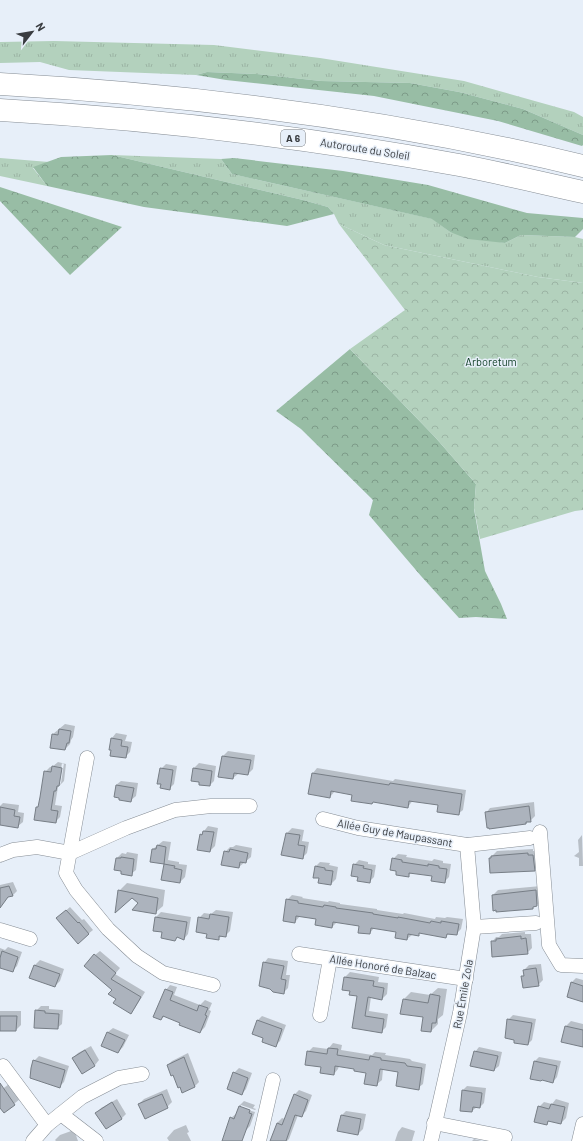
<svg xmlns="http://www.w3.org/2000/svg" width="583" height="1141" viewBox="0 0 583 1141" font-family="Barlow,sans-serif">
<style>
.grass{fill:url(#grass-tufts)}
.forest{fill:url(#forest-crowns)}
.park{fill:url(#park-crowns)}
.shadow{fill:#0003;fill-rule:evenodd}
.building{fill:#acb3bd;stroke:#777e86}
.lines{fill:none;stroke-linecap:round;stroke-linejoin:round}
.street-casing{stroke:#868d95;stroke-width:15}
.highway-casing{stroke:#868d95;stroke-width:23}
.street{stroke:#fff;stroke-width:14}
.highway{stroke:#fff;stroke-width:22}
.labels{text-anchor:middle;stroke-width:3;stroke-linejoin:round;paint-order:stroke}
.shield{fill:#e7eff9;stroke:#6d7278;stroke-width:1}
.shield-label{font-size:10px;font-weight:bold;fill:#393c40}
.street-label{font-size:11px;fill:#393c40;stroke:#e7eff9}
.park-label{font-size:11px;fill:#0c3b22;stroke:#e7eff9}
</style>
<defs>
<pattern id="grass-tufts" width="24" height="20" patternUnits="userSpaceOnUse"><rect width="24" height="20" fill="#b3d1bd"/><path d="M3 7l-1-3M5 7V3M7 7l1-3M15 17l-1-3M17 17v-4M19 17l1-3" fill="none" stroke="#9bb4a4"/></pattern>
<pattern id="forest-crowns" width="20" height="18" patternUnits="userSpaceOnUse"><rect width="20" height="18" fill="#98bda5"/><path d="M2 6a3 3 0 1 1 6 0M12 15a3 3 0 1 1 6 0" fill="none" stroke="#7d9b88"/></pattern>
<pattern id="park-crowns" width="20" height="18" patternUnits="userSpaceOnUse"><rect width="20" height="18" fill="#b3d1bd"/><path d="M2 6a3 3 0 1 1 6 0M12 15a3 3 0 1 1 6 0" fill="none" stroke="#9bb4a4"/></pattern>
</defs>
<rect width="100%" height="100%" fill="#e7eff9"/>
<!-- grass -->
<g class="grass">
<path d="M54,41L214,45L320,58L464,81L574,112L583,117V135L523,109L459,92L410,83L321,81L257,74L207,72L196,75L69,70L40,62L0,63V42Z"/>
<path d="M112,155L221,159L232,174L433,219L450,232L505,243L521,235L575,237L583,239V283L538,277L384,245L339,224L334,214L328,207L303,200Z"/>
<path d="M0,158L49,162L33,168L47,186L0,176Z"/>
</g>
<!-- forest -->
<g class="forest">
<path d="M207,72L257,74L321,81L410,83L459,92L523,109L583,135V145L582,146L498,121L374,96L226,80L196,75Z"/>
<path d="M112,155L303,200L328,207L334,214L287,226L144,207L47,186L33,167L61,157Z"/>
<path d="M234,158L343,171L428,185L527,213L583,218V229L575,237L521,235L505,243L468,239L450,232L432,219L232,174L221,159Z"/>
<path d="M0,187L122,227L70,275L0,201Z"/>
<path d="M350,349L435,437L476,484L474,509L485,571L501,604L507,619L476,617L459,618L421,576L369,515L373,500L301,429L276,411Z"/>
</g>
<!-- park -->
<path class="park" d="M339,224L384,245L538,277L583,283V510L575,511L480,539L474,508L476,484L435,437L350,349L405,310Z"/>
<!-- shadow -->
<g class="shadow">
<path d="M65,724L75,726L73,737L71,740L70,744L65,749L53,734Z"/>
<path d="M116,733L127,735L125,741L132,742L130,752L125,757L112,738Z"/>
<path d="M228,751L255,755L253,769L248,774H238L233,778L223,756Z"/>
<path d="M58,762L66,764L64,781L58,787L55,805L62,806L60,817L55,822L37,808L39,806L45,772L50,767H52ZM62,763H64L61,783L58,786Z"/>
<path d="M199,763L216,766L214,781L210,785L200,782L192,780L194,768Z"/>
<path d="M166,764L177,766L174,784L169,789L161,769Z"/>
<path d="M317,768L393,781L395,779L466,790L463,810L458,814L439,805L413,800L408,807L374,801L372,803L353,794L335,791L330,797L310,793L313,773Z"/>
<path d="M121,781L138,783L136,796L131,800L116,785Z"/>
<path d="M534,802L535,816L530,821H528L526,824L486,813L490,808Z"/>
<path d="M3,803L19,805L18,812L24,813L23,822L18,826L0,821V806Z"/>
<path d="M208,826L218,828L215,846L210,851L201,835Z"/>
<path d="M292,828L304,830L302,841L309,842L307,853L302,858L287,833Z"/>
<path d="M582,835L583,866H579V858L574,856L579,852L578,840Z"/>
<path d="M163,841L171,842L168,860L179,862V864L187,865L185,877L180,882L162,879L165,864L151,861L153,849Z"/>
<path d="M236,845L252,848L251,857L239,867L225,852L230,847H233Z"/>
<path d="M533,849V851H538L539,865L534,870L490,858L497,851Z"/>
<path d="M127,852L138,854L136,870L131,874L117,858L122,853L126,854Z"/>
<path d="M398,854L407,855L406,857L432,861L434,859L443,861V863L451,864L449,877L444,882L433,875L412,872L408,876L393,859Z"/>
<path d="M359,860L368,862V864L376,865L374,877L369,882L359,876L354,865Z"/>
<path d="M320,862L330,863L329,865L338,867L336,879L331,884L320,878L316,866Z"/>
<path d="M13,882L17,891L12,896H9L0,907V885Z"/>
<path d="M127,883L165,890L163,906L155,913L139,903L132,897L119,891Z"/>
<path d="M541,886L542,900L537,905L493,895L498,890Z"/>
<path d="M292,895L303,897L302,898L328,902L329,901L340,903V904L377,909V910L403,914L404,913L435,919L436,917L445,918L447,917L463,919L461,929L456,934L449,933L445,937L420,932L418,935H412L407,939L397,931L374,928L370,933L360,925L337,922L332,927L321,926L317,919L300,916L295,922L287,900Z"/>
<path d="M70,907L82,920L84,919L93,930L78,942L62,914Z"/>
<path d="M216,910L233,912L230,931L226,935H223L218,939L208,933L199,918L204,913L211,914Z"/>
<path d="M161,912L191,917L188,934L184,939L178,936L175,940L164,931L156,917Z"/>
<path d="M525,932V934H531L532,948L527,953L492,942L496,937H499L502,934Z"/>
<path d="M8,947L22,952L17,966L12,971L0,967V948L5,950Z"/>
<path d="M100,951L120,968L115,974L145,992L135,1008L131,1013L117,998L114,989L95,955Z"/>
<path d="M268,958L288,961L286,975H290L288,988L283,993L264,963Z"/>
<path d="M40,960L64,969L60,981L55,986L31,977L35,965Z"/>
<path d="M541,964L543,980L538,985L522,977L525,974L524,970L529,965Z"/>
<path d="M350,972L379,977L378,982L388,983L387,994L382,999L371,997L369,1011L388,1014L386,1027L381,1032L353,1027L358,995L345,977Z"/>
<path d="M576,978L583,980V1001L571,983Z"/>
<path d="M170,985L177,987L174,995L200,1005L205,1000L212,1003L209,1010L211,1011L205,1027L200,1032L181,1022L165,1016L161,1019L166,990Z"/>
<path d="M438,988L447,989L443,1015L438,1019V1024L431,1031L424,1016L404,999L411,992L430,995Z"/>
<path d="M41,1006H49V1009L63,1010L62,1024L57,1028L36,1011Z"/>
<path d="M0,1011H21V1025L16,1030H0Z"/>
<path d="M513,1015L536,1019L532,1040L528,1044L508,1020Z"/>
<path d="M262,1016L286,1025L280,1041L275,1046L265,1037L258,1020Z"/>
<path d="M571,1021L583,1024V1044L566,1026Z"/>
<path d="M113,1028L129,1035L123,1047L118,1052L108,1032Z"/>
<path d="M333,1043L342,1045L341,1050L372,1055L375,1052L386,1053L385,1055L410,1059L412,1061L426,1064L423,1084L418,1088L399,1071L383,1069L382,1080L377,1084L367,1072L355,1068L339,1066L338,1069L334,1074L322,1067L308,1052L313,1047L328,1049Z"/>
<path d="M91,1046L99,1060L95,1065L73,1058L78,1053Z"/>
<path d="M479,1047L502,1052L499,1066L494,1070L475,1052Z"/>
<path d="M188,1053L199,1082L195,1086L183,1091L168,1065L172,1061Z"/>
<path d="M39,1056L69,1066L64,1082L60,1086L34,1061Z"/>
<path d="M539,1057L561,1061L557,1077L553,1082L535,1061Z"/>
<path d="M239,1068L252,1073L246,1089L242,1094L234,1073Z"/>
<path d="M9,1084L20,1099L4,1112L0,1108V1091Z"/>
<path d="M467,1086L486,1088L484,1103L480,1107H477L472,1111L463,1090Z"/>
<path d="M167,1089L172,1102L167,1107L139,1104L144,1099Z"/>
<path d="M299,1090L312,1095L306,1111L301,1116L298,1115L289,1139L287,1141H275L277,1123L282,1118L285,1119L294,1095Z"/>
<path d="M117,1099L126,1114L122,1118L106,1128L97,1113L101,1108Z"/>
<path d="M556,1099L569,1103L566,1118L561,1123L550,1120L546,1124L539,1107L544,1102L552,1104Z"/>
<path d="M244,1101L255,1105L253,1108L256,1109L255,1110L241,1105V1108L255,1112L250,1126L245,1131L241,1141H223L231,1118L237,1113L239,1106Z"/>
<path d="M346,1111L366,1114L363,1129L358,1134L341,1116Z"/>
<path d="M186,1125L189,1132L187,1133L191,1141H169L167,1138L174,1130Z"/>
<path d="M402,1127L415,1131L412,1141H395L398,1132Z"/>
<path d="M74,1130L78,1141H56L55,1140L60,1135Z"/>
<path d="M474,1139L482,1141H472Z"/>
</g>
<!-- building -->
<g class="building">
<path d="M59,729L71,731L69,743H67L65,750L50,748L52,734L58,735Z"/>
<path d="M111,738L122,740L121,746L128,747L126,758L110,756L111,750H109Z"/>
<path d="M222,756L251,760L248,775L234,773L233,779L218,777Z"/>
<path d="M52,766L62,768L59,786H57L56,791H54L51,810L58,811L56,823L34,820L36,807H38L40,797L44,771L51,772Z"/>
<path d="M160,768L173,770L170,790L160,788L161,784H157Z"/>
<path d="M193,768L212,771L210,786L199,785V782L191,781Z"/>
<path d="M312,773L389,785L390,783L462,794L459,815L437,812L438,805L409,801L408,808L373,802L372,804L351,801L352,795L331,791L330,798L308,794Z"/>
<path d="M116,785L134,788L131,802L119,800V798L114,797Z"/>
<path d="M529,806L531,822H526V824L489,829V828H487L485,812Z"/>
<path d="M0,807L15,810L14,816L20,817L18,828L0,825Z"/>
<path d="M203,831L214,832L210,852L197,850L200,834L202,835Z"/>
<path d="M286,833L300,835L298,845L305,846L303,859L281,855Z"/>
<path d="M157,845L166,847L164,864L175,866L174,868L182,870L180,883L161,880L164,864L150,862L152,849H156Z"/>
<path d="M230,849L248,853L246,863L240,862L239,868L221,865L224,851L229,852Z"/>
<path d="M528,853V855H533L535,871L490,873L489,858H491V856Z"/>
<path d="M121,857L134,859L132,876L121,874V871L114,870L116,858H121Z"/>
<path d="M392,858L402,860V862L428,866V864L439,866V868L447,869L445,883L431,881L432,876L409,873V877L396,875V871L390,870Z"/>
<path d="M353,864L364,866L363,868L372,870L370,883L357,881L358,877L351,876Z"/>
<path d="M315,866L325,868V870L333,871L331,885L318,883L319,878H313Z"/>
<path d="M9,886L13,896L8,897L0,908V888Z"/>
<path d="M118,890L158,898L156,914L132,910L138,903L132,898L115,913Z"/>
<path d="M536,890L537,906L533,907V909L496,912V910L493,911L492,895Z"/>
<path d="M286,899L298,901V903L323,907L324,905L336,907V908L373,913V914L398,918V917L430,923L431,921L441,923V921L459,924L457,935L447,934L446,938L419,933V936L408,934L407,940L395,938L396,932L371,928L370,934L358,933L359,926L333,922L332,928L315,925L316,919L296,916L295,923L283,921Z"/>
<path d="M66,910L78,923L79,922L89,934L78,944L56,918Z"/>
<path d="M210,914L229,917L226,937L219,936V940L206,938L207,934L196,932L198,917L209,919Z"/>
<path d="M155,917L187,922L184,940L177,937L175,941L161,938L162,932L153,931Z"/>
<path d="M521,936V939L526,938L528,954L492,957L491,941H496V939Z"/>
<path d="M2,951L18,957L13,972L0,968V958Z"/>
<path d="M94,954L116,973L111,979L141,997L131,1014L113,1003L116,999L108,994L112,990L84,966Z"/>
<path d="M263,962L284,966L281,979L286,980L284,994L273,992L270,989L259,986Z"/>
<path d="M34,965L60,974L55,987L29,978Z"/>
<path d="M536,968L539,986L523,988L521,976H524L523,970Z"/>
<path d="M344,977L374,981L373,986L384,988L382,1000L368,997L365,1016L384,1019L382,1033L352,1028L357,996L349,995L350,991L342,990Z"/>
<path d="M571,982L583,986V1002L567,997Z"/>
<path d="M165,989L173,992L170,1000L197,1011L199,1005L208,1008L205,1015L207,1016L200,1033L179,1025L180,1023L163,1016L161,1020L153,1017Z"/>
<path d="M430,994L440,996L436,1023H432L431,1032L421,1031L423,1017L400,1014L403,999L428,1003Z"/>
<path d="M35,1010L45,1011V1013L59,1014L58,1029L34,1028Z"/>
<path d="M0,1016H17L16,1031H0Z"/>
<path d="M507,1019L532,1023L528,1045L514,1043V1040L505,1038Z"/>
<path d="M257,1020L282,1029L276,1047L262,1042L263,1038L252,1034Z"/>
<path d="M565,1026L583,1030V1047L561,1042Z"/>
<path d="M107,1032L125,1040L118,1053L101,1046Z"/>
<path d="M328,1048L338,1049L337,1055L369,1060L370,1056L381,1058V1060L405,1063L407,1066L422,1068L419,1090L396,1086L398,1072L380,1069L377,1086L364,1084L366,1073L354,1071V1069L335,1066L334,1075L320,1073L321,1067L305,1065L307,1051L327,1054Z"/>
<path d="M85,1050L95,1066L82,1074L72,1058Z"/>
<path d="M474,1051L498,1056L494,1071L470,1066Z"/>
<path d="M184,1057L195,1087L182,1093L180,1087L178,1088L173,1075L171,1076L167,1065Z"/>
<path d="M33,1060L65,1070L60,1088L30,1078L31,1068Z"/>
<path d="M534,1061L557,1066L553,1083L542,1080L541,1081L530,1079Z"/>
<path d="M233,1072L248,1078L242,1095L227,1089Z"/>
<path d="M0,1083L15,1105L4,1113L0,1108Z"/>
<path d="M462,1090L482,1093L480,1108L473,1107L472,1112L460,1111Z"/>
<path d="M162,1094L168,1108L145,1119L138,1104Z"/>
<path d="M294,1094L308,1100L302,1117L295,1115L286,1141H270L277,1123L282,1125Z"/>
<path d="M112,1102L122,1119L106,1129L95,1113Z"/>
<path d="M551,1104L565,1107L561,1124L548,1121L547,1125L534,1122L538,1106L549,1109Z"/>
<path d="M239,1106L250,1110L249,1113L252,1114L242,1141H222L230,1117L234,1119Z"/>
<path d="M341,1115L361,1119L358,1135L337,1131Z"/>
</g>
<g class="lines">
<defs>
<g id="street">
<path d="M87,758L66,873L76,890L108,929L137,956L163,973L213,985"/>
<path d="M323,819L358,828L467,845L530,838"/>
<path d="M540,832L549,945L561,965L583,966"/>
<path d="M70,853L126,828L175,810L211,806H250"/>
<path d="M0,855L13,850L37,847L70,853"/>
<path d="M474,927L536,923"/>
<path d="M0,930L30,939"/>
<path d="M299,954L466,979"/>
<path d="M320,1015L330,959"/>
<path d="M3,1066L47,1125"/>
<path d="M61,1114L96,1141"/>
<path d="M434,1123L505,1137"/>
<path d="M33,1141L47,1125L82,1097L119,1078L142,1074"/>
<path d="M259,1141L273,1080"/>
<path d="M431,1141L460,1013L474,927L467,845"/>
<path d="M579,1141L583,1124"/>
</g>
<g id="highway">
<path d="M0,84C196,95 392,120 583,166"/>
<path d="M0,110C154,119 307,137 459,165C501,173 542,183 583,192"/>
</g>
</defs>
<!-- street casing -->
<use href="#street" class="street-casing"/>
<!-- highway casing -->
<use href="#highway" class="highway-casing"/>
<!-- street -->
<use href="#street" class="street"/>
<!-- highway -->
<use href="#highway" class="highway"/>
</g>
<g class="labels">
<!-- shield labels -->
<rect class="shield" x="281" y="130" width="24" height="16" rx="3"/>
<g class="shield-label">
<text x="293" y="142">A 6</text>
</g>
<!-- street labels -->
<g class="street-label">
<text transform="translate(365 149) rotate(9)" y="4">Autoroute du Soleil</text>
<text transform="translate(395 833) rotate(10)" y="4">Allée Guy de Maupassant</text>
<text transform="translate(383 967) rotate(9)" y="4">Allée Honoré de Balzac</text>
<text transform="translate(463 994) rotate(-80)" y="4">Rue Émile Zola</text>
</g>
<!-- park labels -->
<g class="park-label">
<text x="491" y="366">Arboretum</text>
</g>
</g>
<!-- north arrow -->
<g transform="translate(32 32) rotate(59)" stroke="#e7eff9" stroke-width="3" paint-order="stroke">
<path d="M0-3L7 15L0 10L-7 15Z" fill="#393c40"/>
<text y="-6" font-size="11" font-weight="bold" text-anchor="middle" fill="#393c40">N</text>
</g>
</svg>
